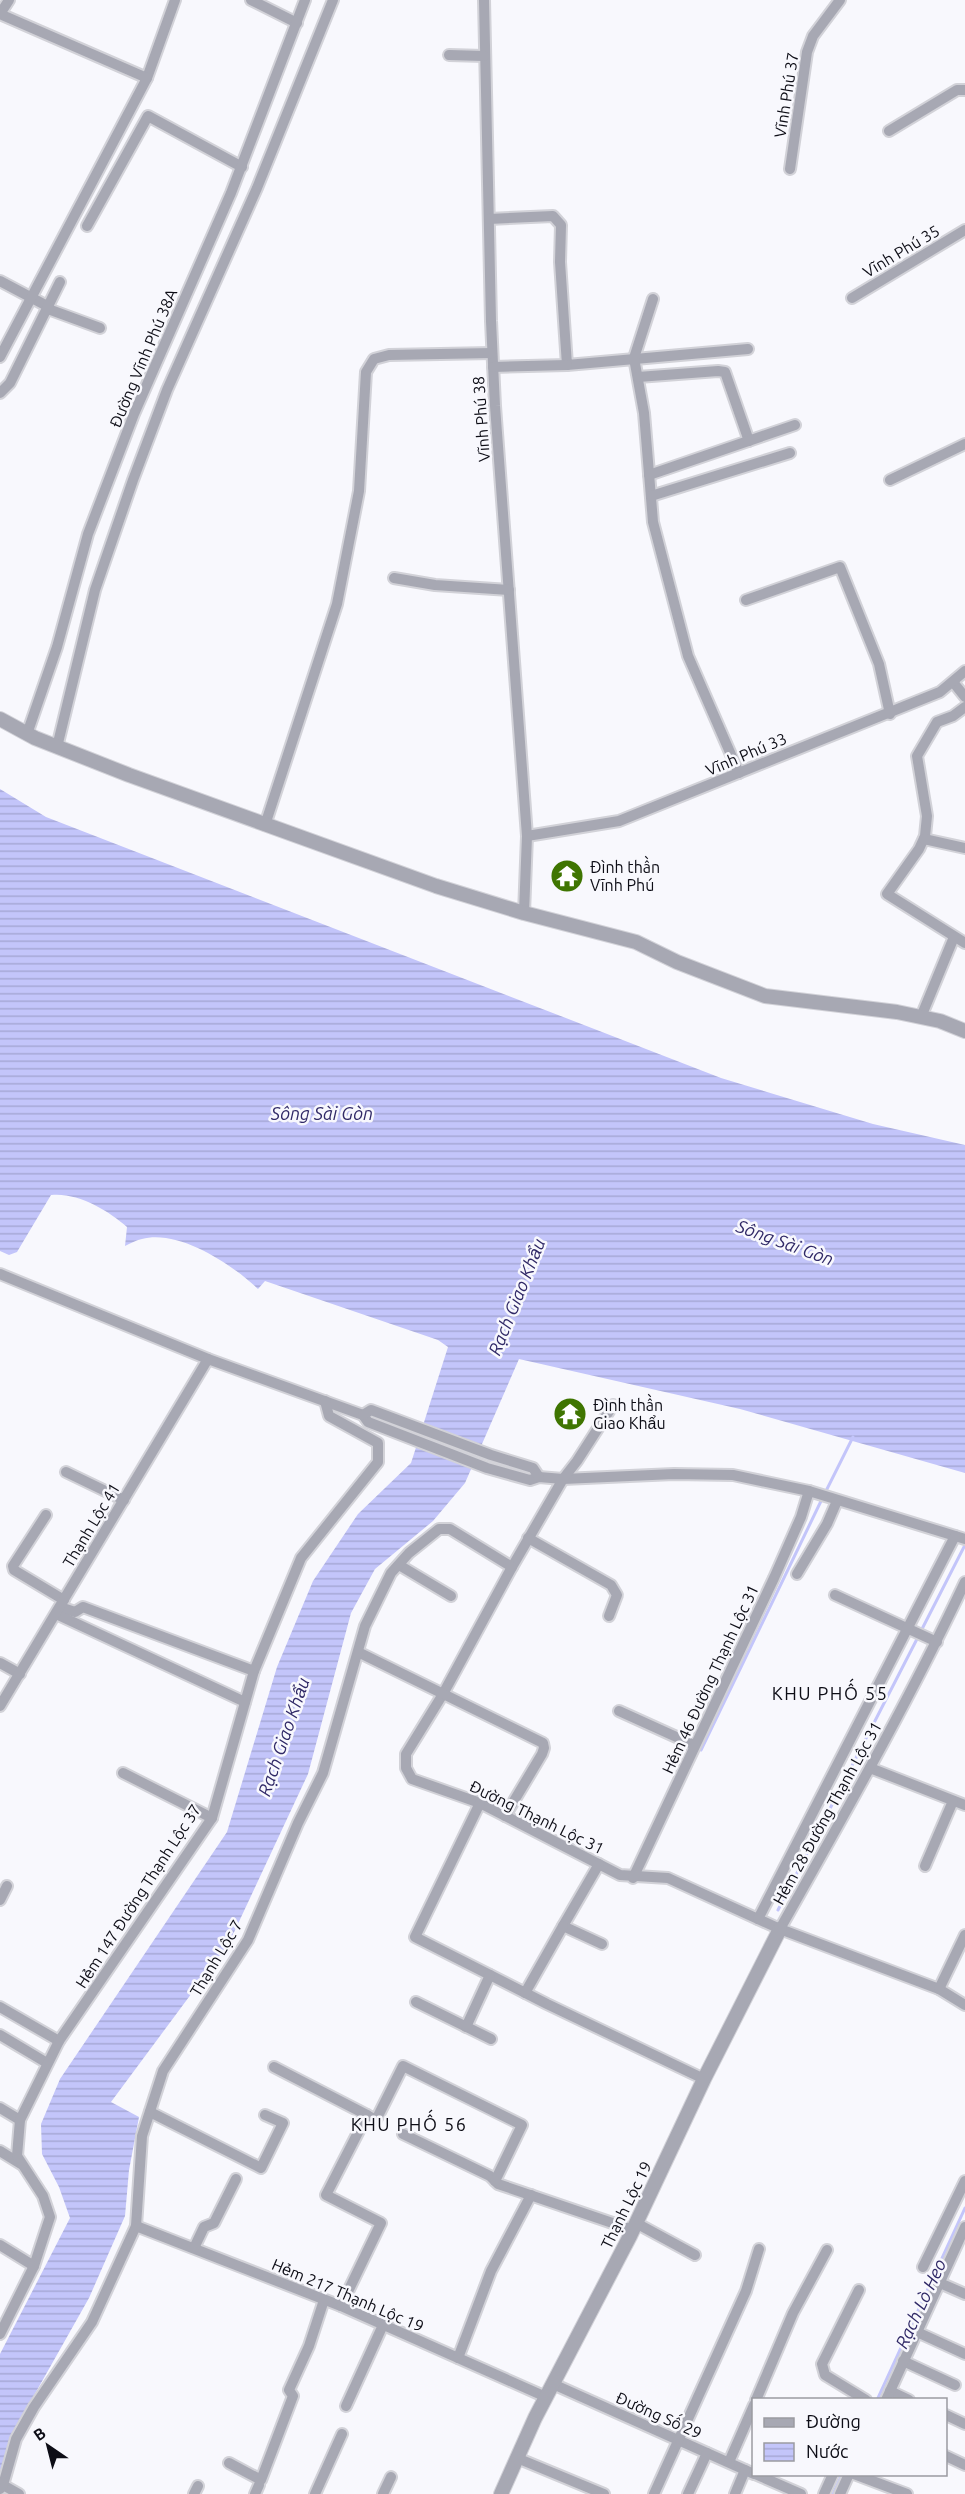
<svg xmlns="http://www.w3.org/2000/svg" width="965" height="2494" viewBox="0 0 965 2494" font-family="Ubuntu,sans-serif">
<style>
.water{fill:url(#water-rules)}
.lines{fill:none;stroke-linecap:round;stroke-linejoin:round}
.stream{stroke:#c3c5fa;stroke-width:3}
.minor-casing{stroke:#d2d2d8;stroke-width:14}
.tertiary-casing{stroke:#d2d2d8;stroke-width:16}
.minor{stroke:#a7a8b3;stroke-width:10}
.tertiary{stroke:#a7a8b3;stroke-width:14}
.labels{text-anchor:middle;stroke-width:5;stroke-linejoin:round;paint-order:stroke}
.street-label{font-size:16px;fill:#0d0d16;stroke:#f8f8fd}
.poi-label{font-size:16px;fill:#0d0d16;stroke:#f8f8fd;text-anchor:start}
.water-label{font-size:18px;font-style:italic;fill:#302967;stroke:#f8f8fd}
.neighbourhood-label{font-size:18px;letter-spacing:1.5px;fill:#0d0d16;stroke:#f8f8fd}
</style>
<defs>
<pattern id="water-rules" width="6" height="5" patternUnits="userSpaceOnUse" patternTransform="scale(1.5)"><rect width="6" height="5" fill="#c3c5fa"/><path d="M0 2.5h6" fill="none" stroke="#a6a8d6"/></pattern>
</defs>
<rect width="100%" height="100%" fill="#f8f8fd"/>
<!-- water -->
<path class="water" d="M0,789L46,817L721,1078L873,1124L965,1145V1473L740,1409L519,1359L465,1483L433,1521L375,1569L351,1613L308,1774L229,1943L111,2102L139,2117L129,2170L125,2216L89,2298L10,2438L0,2472V2354L70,2218L59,2187L42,2154L41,2124L60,2079L227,1832L277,1667L313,1581L358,1514L411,1463L448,1347L438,1340L265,1281L258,1289C233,1265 179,1229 142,1239C137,1240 131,1243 125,1246L127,1227C108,1210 77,1192 51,1195L17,1252L9,1255L0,1251Z"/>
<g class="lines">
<!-- stream -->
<g class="stream">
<path d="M825,1493L853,1437"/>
<path d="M921,1631L965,1545"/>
<path d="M701,1750L822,1499"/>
<path d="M778,1910L918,1637"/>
<path d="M877,2400L965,2208"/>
<path d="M833,2494L842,2474"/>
</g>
<defs>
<g id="minor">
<path d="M251,0L297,23"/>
<path d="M484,0L491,321L495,406L527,836L524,913"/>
<path d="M449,55L484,56"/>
<path d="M147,78L175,0"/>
<path d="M889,131L957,90H965"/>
<path d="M790,169L807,52L813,36L840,0"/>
<path d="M489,219L553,216L561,225L560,262L567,365L748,349"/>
<path d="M87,226L148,116L242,167"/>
<path d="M0,281L49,307"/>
<path d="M852,298L965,230"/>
<path d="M653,299L634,358L644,413L653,522L688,656L739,773"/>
<path d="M48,309L100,328"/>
<path d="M0,357L147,78L0,14L9,0"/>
<path d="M493,367L567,365"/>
<path d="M638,377L718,371L725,372L749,441"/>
<path d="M0,393L10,383L60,282"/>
<path d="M649,475L795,425"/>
<path d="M890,480L965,444"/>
<path d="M651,496L790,453"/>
<path d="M394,578L435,585L509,590"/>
<path d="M746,600L840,567L879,664L890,714"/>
<path d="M953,682L965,697"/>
<path d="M965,707L953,716L937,722L917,756L927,816L925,836L919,849L887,894L965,943"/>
<path d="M27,734L57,647L88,534L134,414L231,193L305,0"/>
<path d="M57,747L95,590L133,480L167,390L257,188L333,0"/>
<path d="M265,825L337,604L359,491L366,372L374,359L389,355L492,353"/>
<path d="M527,836L619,821L940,692L965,671"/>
<path d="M924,839L965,848"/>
<path d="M921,1017L954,937"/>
<path d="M0,1274L208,1359L363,1415L368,1422L487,1468L530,1480L539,1477L563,1479L674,1474L733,1475L809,1491L965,1539"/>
<path d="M613,1405L577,1461L563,1479L512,1567L443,1694L406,1754V1768L412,1779L480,1803L620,1875L668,1878L780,1929L939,1989L965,2005"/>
<path d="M363,1415L371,1410L491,1455L533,1468L539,1477"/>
<path d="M66,1472L124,1500"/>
<path d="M46,1515L13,1566L14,1570L64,1600"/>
<path d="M528,1538L611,1585L617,1595L609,1616"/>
<path d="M399,1565L451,1596"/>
<path d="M797,1574L827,1524L837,1501"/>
<path d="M835,1595L937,1642"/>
<path d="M60,1607L75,1612L83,1607L254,1671"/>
<path d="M56,1614L245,1702"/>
<path d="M360,1653L543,1743L544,1748L542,1754L505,1816"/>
<path d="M0,1663L20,1674"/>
<path d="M0,1706L208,1359"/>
<path d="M619,1711L694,1745"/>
<path d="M870,1768L965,1805"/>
<path d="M123,1773L212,1818"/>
<path d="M480,1803L415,1937L547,2004L704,2079"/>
<path d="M599,1864L563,1926L602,1944"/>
<path d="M925,1866L953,1801"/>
<path d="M633,1878L774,1578L801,1517L809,1491"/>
<path d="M0,1900L7,1886"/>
<path d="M758,1919L955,1536"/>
<path d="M780,1929C844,1815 909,1701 965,1582"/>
<path d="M939,1989L965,1935"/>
<path d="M525,1993L563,1926"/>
<path d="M416,2002L491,2039"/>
<path d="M0,2007L59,2041"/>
<path d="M466,2027L490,1975"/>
<path d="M0,2035L47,2063"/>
<path d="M274,2067L367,2115"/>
<path d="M0,2108L20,2120"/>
<path d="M150,2112L261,2168L283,2123L265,2115"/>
<path d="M403,2134L490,2176L498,2184L633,2230"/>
<path d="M0,2151L21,2164"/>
<path d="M636,2223L695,2255"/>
<path d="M136,2226L341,2306L546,2397"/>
<path d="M0,2245L34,2266"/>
<path d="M194,2248L204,2227L214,2223L236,2179"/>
<path d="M923,2267L965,2181"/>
<path d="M940,2283L965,2294"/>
<path d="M859,2290L822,2364L825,2375L866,2400"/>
<path d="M341,2306L381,2223L326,2195L367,2115L376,2120L403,2066L522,2125L495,2181"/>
<path d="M917,2332L965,2354"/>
<path d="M0,2334L34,2266L50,2217L43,2196L17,2156L20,2120L59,2041L212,1818L254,1671L301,1558L378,1462V1443L329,1416L325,1401"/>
<path d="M458,2358L491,2271L531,2195"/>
<path d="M903,2361L955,2385"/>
<path d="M553,2384L754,2474"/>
<path d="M890,2391L909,2400"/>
<path d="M756,2400L793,2313L827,2250"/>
<path d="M886,2400L965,2227"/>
<path d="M346,2406L383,2325"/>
<path d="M946,2415L965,2424"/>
<path d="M946,2456L965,2465"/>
<path d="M517,2458L604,2494"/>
<path d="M729,2462L754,2405"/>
<path d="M229,2463L261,2480L293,2396L289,2390L309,2346L324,2300"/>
<path d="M755,2474L801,2494"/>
<path d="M854,2474L907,2494"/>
<path d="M3,2485L19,2494"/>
<path d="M0,2489L3,2485L16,2439L34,2407L92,2322L136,2226L142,2136L163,2071L248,1940L298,1823L323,1773L365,1626L391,1573L409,1553L439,1529H450L512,1567"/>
<path d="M194,2494L198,2486"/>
<path d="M255,2494L259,2485"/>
<path d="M315,2494L342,2434"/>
<path d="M383,2494L391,2477"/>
<path d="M654,2494L746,2291L759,2249"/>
<path d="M688,2494L707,2453"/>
<path d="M735,2494L745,2470"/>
<path d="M824,2494L833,2474"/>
<path d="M840,2494L849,2474"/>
</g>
<g id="tertiary">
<path d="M0,719L35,738L129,775L436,886L524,913L636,942L677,962L765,996L897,1012L940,1021L965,1031"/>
<path d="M501,2494L535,2418L630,2236L704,2079L780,1929"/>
</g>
</defs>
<!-- minor casing -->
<use href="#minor" class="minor-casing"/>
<!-- tertiary casing -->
<use href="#tertiary" class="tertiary-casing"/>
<!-- minor -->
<use href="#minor" class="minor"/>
<!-- tertiary -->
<use href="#tertiary" class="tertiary"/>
</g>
<!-- icons -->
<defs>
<symbol id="temple-disc" viewBox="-11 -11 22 22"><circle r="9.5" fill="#3f7501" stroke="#f8f8fd"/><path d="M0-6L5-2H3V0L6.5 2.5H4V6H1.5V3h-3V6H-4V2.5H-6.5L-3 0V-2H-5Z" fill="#fff"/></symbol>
</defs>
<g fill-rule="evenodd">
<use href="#temple-disc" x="548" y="857" width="38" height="38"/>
<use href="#temple-disc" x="551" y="1395" width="38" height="38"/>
</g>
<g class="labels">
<!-- street labels -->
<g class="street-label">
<text transform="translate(786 95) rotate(-81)" y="6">Vĩnh Phú 37</text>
<text transform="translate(901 251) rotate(-31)" y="6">Vĩnh Phú 35</text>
<text transform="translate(143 358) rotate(-67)" y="6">Đường Vĩnh Phú 38A</text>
<text transform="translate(481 419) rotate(-94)" y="6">Vĩnh Phú 38</text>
<text transform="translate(746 754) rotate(-23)" y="6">Vĩnh Phú 33</text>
<text transform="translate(91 1525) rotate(-59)" y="6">Thạnh Lộc 41</text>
<text transform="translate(710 1679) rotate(-65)" y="6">Hẻm 46 Đường Thạnh Lộc 31</text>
<text transform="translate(827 1813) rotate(-61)" y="6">Hẻm 28 Đường Thạnh Lộc 31</text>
<text transform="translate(537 1817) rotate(26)" y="6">Đường Thạnh Lộc 31</text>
<text transform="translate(138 1896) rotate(-57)" y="6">Hẻm 147 Đường Thạnh Lộc 37</text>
<text transform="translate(216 1958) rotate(-59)" y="6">Thạnh Lộc 7</text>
<text transform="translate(626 2205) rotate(-64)" y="6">Thạnh Lộc 19</text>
<text transform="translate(348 2295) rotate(23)" y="6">Hẻm 217 Thạnh Lộc 19</text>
<text transform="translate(659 2415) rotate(24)" y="6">Đường Số 29</text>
</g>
<!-- poi labels -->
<g class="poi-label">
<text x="590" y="873">Đình thần<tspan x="590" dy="18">Vĩnh Phú</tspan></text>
<text x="593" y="1411">Đình thần<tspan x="593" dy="18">Giao Khẩu</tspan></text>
</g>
<!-- water labels -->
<g class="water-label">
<text x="322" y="1120">Sông Sài Gòn</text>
<text transform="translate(785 1243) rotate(20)" y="6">Sông Sài Gòn</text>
<text transform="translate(517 1297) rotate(-68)" y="6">Rạch Giao Khẩu</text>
<text transform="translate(284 1737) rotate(-71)" y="6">Rạch Giao Khẩu</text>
<text transform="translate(921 2304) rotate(-65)" y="6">Rạch Lò Heo</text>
</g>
<!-- neighbourhood labels -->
<g class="neighbourhood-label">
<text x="830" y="1700">KHU PHỐ 55</text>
<text x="409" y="2131">KHU PHỐ 56</text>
</g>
</g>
<!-- legend -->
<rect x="752" y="2398" width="195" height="78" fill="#f8f8fd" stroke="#9a9aa1" stroke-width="1.5"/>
<rect x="764" y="2418" width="30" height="9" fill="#a7a8b3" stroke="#9a9aa1" stroke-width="1.5"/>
<text x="806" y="2428" font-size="18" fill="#0d0d16">Đường</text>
<rect x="764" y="2443" width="30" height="18" fill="url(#water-rules)" stroke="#9a9aa1" stroke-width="1.5"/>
<text x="806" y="2458" font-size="18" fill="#0d0d16">Nước</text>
<!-- north arrow -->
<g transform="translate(48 2446) rotate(325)" stroke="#f8f8fd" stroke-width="4.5" paint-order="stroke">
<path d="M0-4.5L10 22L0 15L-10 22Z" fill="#0d0d16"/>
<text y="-9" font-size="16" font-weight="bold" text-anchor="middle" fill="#0d0d16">B</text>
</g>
</svg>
